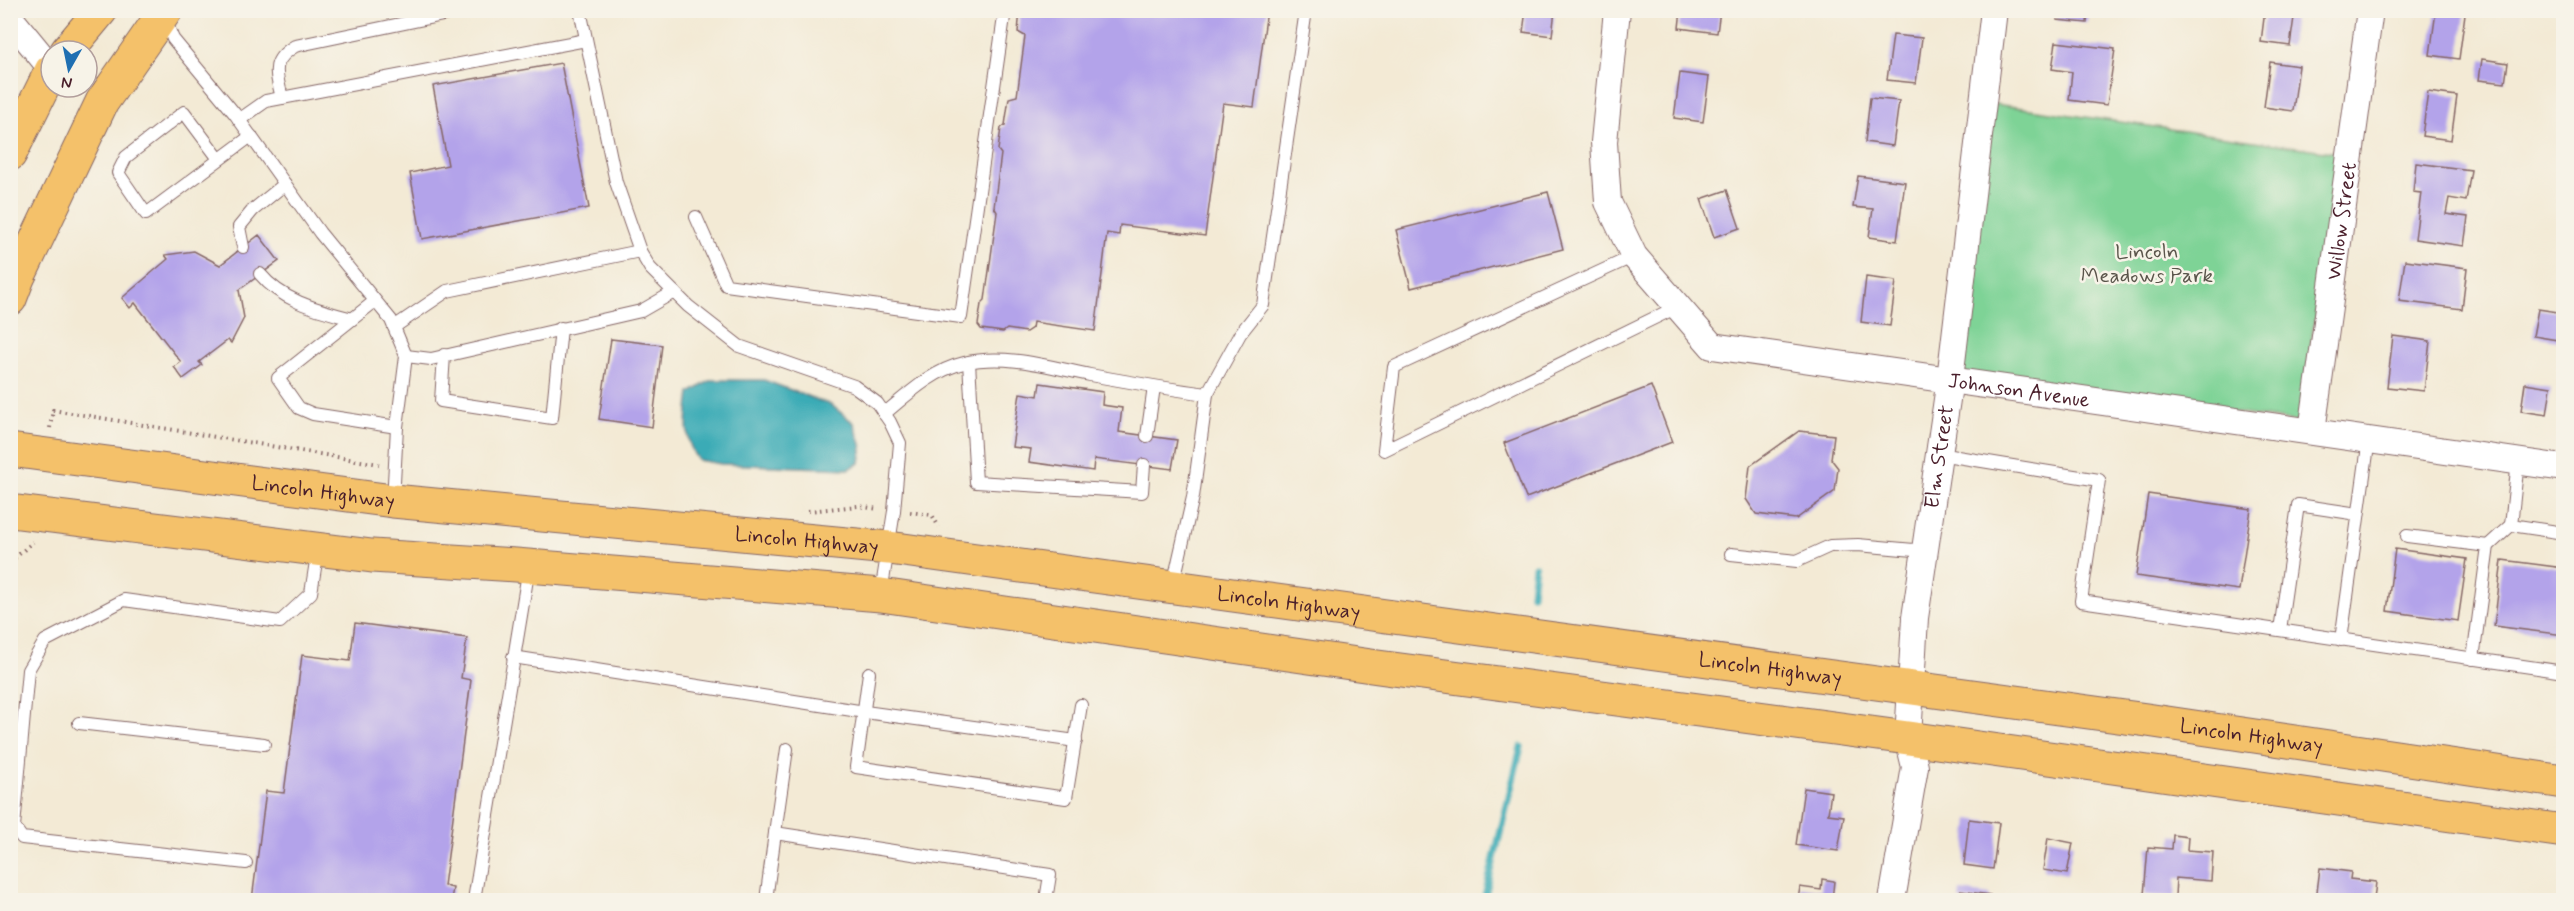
<svg xmlns="http://www.w3.org/2000/svg" width="2574" height="911" viewBox="0 0 2574 911" font-family="Mynerve,sans-serif">
<style>
.green{fill:#7ed396;stroke:#647960;stroke-width:1.5}
.water{fill:#3aabb6;stroke:#426570;stroke-width:1.5}
.lines{fill:none;stroke-linecap:round;stroke-linejoin:round}
.stream{stroke:#3aabb6;stroke-width:7}
.building{fill:#b3a3ea}
.service-casing{stroke:#856666;stroke-width:14}
.minor-casing{stroke:#856666;stroke-width:28}
.primary-casing{stroke:#856666;stroke-width:35}
.path{stroke:#856666;stroke-width:4;stroke-dasharray:1.5 4.5;stroke-linecap:butt}
.service{stroke:#fff;stroke-width:12}
.minor{stroke:#fff;stroke-width:26}
.primary{stroke:#f4c16a;stroke-width:33}
.labels{text-anchor:middle;stroke-width:5;stroke-linejoin:round;paint-order:stroke}
.street-label{font-size:21px;fill:#4a1f2b;stroke:#f7f3e8}
.park-label{font-size:21px;fill:#5a554b;stroke:#f7f3e8}
</style>
<rect width="100%" height="100%" fill="#f7f3e8"/>
<filter id="ink" filterUnits="userSpaceOnUse"><feTurbulence type="fractalNoise" baseFrequency=".0167" numOctaves="2"/><feDisplacementMap in="SourceGraphic" scale="12" xChannelSelector="R" yChannelSelector="G"/><feConvolveMatrix kernelMatrix="1 2 1 2 8 2 1 2 1" color-interpolation-filters="sRGB"/></filter>
<filter id="wash" filterUnits="userSpaceOnUse"><feTurbulence type="fractalNoise" baseFrequency=".008" numOctaves="4" result="noise"/><feDisplacementMap in="SourceGraphic" scale="24" xChannelSelector="R" yChannelSelector="G"/><feGaussianBlur stdDeviation="1.35" result="paint"/><feColorMatrix in="noise" values="0 0 0 0 0 0 0 0 0 0 0 0 0 0 0 0 0 1.4 0 .05"/><feComposite in="paint" operator="in"/></filter>
<g filter="url(#wash)">
<rect width="100%" height="100%" fill="#f3ead5"/>
<!-- green -->
<path class="green" d="M1994,104L2338,153L2300,422L1956,374Z"/>
<!-- water -->
<path class="water" d="M711,380H764L831,405L854,423L862,447L860,463L849,469L721,464L698,460C683,441 687,415 690,393Z"/>
<g class="lines">
<!-- stream -->
<g class="stream">
<path d="M1532,594L1535,566"/>
<path d="M1484,900L1521,747"/>
</g>
</g>
<g id="blocks">
<!-- building -->
<g class="building">
<path d="M1020,10H1267L1254,107L1223,103L1205,236L1120,225L1119,235L1107,233L1095,331L1033,322L1032,328L1026,332L1007,329L1003,332L981,329L978,325L981,304L985,300L997,212L994,207L1001,154L998,150L1001,128L1005,125L1009,98L1017,96L1025,36L1018,32Z"/>
<path d="M1526,10H1555L1552,36L1523,32Z"/>
<path d="M1681,10H1720L1717,33L1679,28Z"/>
<path d="M2059,10H2088L2087,23L2057,20Z"/>
<path d="M2265,10H2295L2290,46L2261,42Z"/>
<path d="M2436,11L2465,14L2459,59L2430,55Z"/>
<path d="M1893,35L1922,38L1916,83L1887,80Z"/>
<path d="M2056,42L2115,49L2107,105L2069,100L2072,72L2052,69Z"/>
<path d="M2482,59L2508,63L2505,83L2479,80Z"/>
<path d="M2270,62L2299,66L2293,111L2264,107Z"/>
<path d="M561,63L589,208L422,239L410,173L448,165L433,86Z"/>
<path d="M1680,73L1709,77L1703,122L1674,118Z"/>
<path d="M2428,92L2457,96L2451,140L2422,136Z"/>
<path d="M1870,98L1899,101L1893,146L1865,142Z"/>
<path d="M2416,163L2471,170L2466,201L2449,198L2446,214L2468,217L2464,246L2415,239L2421,193L2413,192Z"/>
<path d="M1858,176L1905,182L1897,241L1869,237L1873,209L1853,207Z"/>
<path d="M1727,190L1740,228L1714,237L1701,199Z"/>
<path d="M1548,192L1563,249L1411,288L1396,230Z"/>
<path d="M259,235L279,261L239,290L244,318L231,343L228,340L199,362L202,365L183,379L174,367L181,362L135,303L130,308L122,298L168,259L165,255L194,251L220,265Z"/>
<path d="M2405,260L2467,268L2462,309L2399,301Z"/>
<path d="M1866,277L1896,281L1890,326L1861,322Z"/>
<path d="M2538,309L2564,313V341L2533,336Z"/>
<path d="M2393,336L2430,341L2424,391L2387,387Z"/>
<path d="M611,339L662,345L652,427L599,419Z"/>
<path d="M1040,383L1103,392L1102,405L1122,408L1119,432L1177,440L1172,469L1094,459L1093,471L1029,462L1031,449L1012,447L1020,393L1038,396Z"/>
<path d="M2525,383L2551,387L2547,415L2521,411Z"/>
<path d="M1651,386L1672,442L1526,498L1504,443Z"/>
<path d="M1799,431L1834,435L1831,459L1838,468L1835,491L1796,519L1756,514L1746,499L1750,466Z"/>
<path d="M2148,494L2251,509L2239,590L2136,576Z"/>
<path d="M2395,549L2467,559L2458,621L2387,611Z"/>
<path d="M2502,560L2564,568V635L2494,626Z"/>
<path d="M355,623L467,638L461,678L471,680L444,886L453,888L451,900H252L266,791L284,793L302,655L350,661Z"/>
<path d="M1804,788L1831,792L1828,814L1844,816L1838,851L1796,845Z"/>
<path d="M1969,819L1999,823L1993,869L1964,865Z"/>
<path d="M2173,835L2188,837L2187,850L2213,852L2211,881L2176,878L2175,897L2144,895L2148,847L2172,849Z"/>
<path d="M2048,838L2073,843L2067,874L2043,870Z"/>
<path d="M2320,868L2351,872L2350,879L2376,882L2374,900H2316Z"/>
<path d="M1822,879L1834,881L1832,900H1798L1800,887L1821,890Z"/>
<path d="M1960,891L1990,895L1989,900H1959Z"/>
</g>
</g>
</g>
<g filter="url(#ink)">
<use href="#blocks" fill-opacity="0" stroke="#856666" stroke-width="1.5"/>
<g class="lines">
<defs>
<g id="service">
<path d="M580,10L616,182L640,251L650,268L688,306L739,346L854,386L877,403L890,422L900,443L894,511L881,593"/>
<path d="M165,20L173,39L235,114L320,233L391,320L406,356L397,427L393,501"/>
<path d="M282,98C276,73 270,61 295,46L467,10"/>
<path d="M239,120L266,101L586,40"/>
<path d="M219,159L184,112L126,157L118,173L146,214L251,136"/>
<path d="M696,217L726,285L961,317L1005,10"/>
<path d="M243,247L239,227L253,210L285,184"/>
<path d="M1634,256L1394,367L1384,450L1679,306"/>
<path d="M260,274C283,302 319,310 352,319"/>
<path d="M375,301L278,378L299,408L313,414L397,427"/>
<path d="M394,327L447,291L640,251"/>
<path d="M444,355L441,401L552,418L561,328"/>
<path d="M406,356L431,359L641,311L674,292"/>
<path d="M969,362L976,482L1142,492L1144,465"/>
<path d="M884,414C908,394 933,370 964,363C1005,353 1050,367 1090,375C1129,382 1168,389 1207,394"/>
<path d="M1147,436L1154,387"/>
<path d="M1939,454L2099,480L2081,601L2564,672"/>
<path d="M2518,461L2511,525L2564,533"/>
<path d="M2407,536L2488,546L2473,659"/>
<path d="M2488,546L2511,525"/>
<path d="M1731,554L1797,561L1830,546L1858,545L1925,551"/>
<path d="M1173,585L1193,497L1207,394L1240,334L1263,305L1306,10"/>
<path d="M2280,630L2298,505L2358,514"/>
<path d="M2341,640L2369,439"/>
<path d="M513,657L865,712L1076,741"/>
<path d="M869,673L856,767L1066,798L1081,705"/>
<path d="M79,723L264,744"/>
<path d="M787,749L775,833L1050,875L1046,900"/>
<path d="M246,863L22,838L14,827L28,670L45,641L124,600L280,622L311,593L318,549"/>
<path d="M474,900L529,567"/>
<path d="M766,900L775,833"/>
</g>
<g id="minor">
<path id="s1" d="M1617,10L1604,142L1608,202L1634,256L1712,346L2564,468"/>
<path d="M10,18L51,68"/>
<path id="s2" d="M2312,431L2370,10"/>
<path id="s3" d="M1892,900L1915,767L1908,738L1915,618L1950,379L1994,10"/>
</g>
<g id="primary">
<path d="M67,51L101,10"/>
<path d="M10,154L51,71"/>
<path d="M10,299L18,278L102,102L166,10"/>
<path id="s4" d="M10,450L393,501L889,548L2147,720L2564,782"/>
<path d="M10,511L372,556L516,565L881,595L1378,667L1908,738L2564,831"/>
</g>
</defs>
<!-- service casing -->
<use href="#service" class="service-casing"/>
<!-- minor casing -->
<use href="#minor" class="minor-casing"/>
<!-- primary casing -->
<use href="#primary" class="primary-casing"/>
<!-- path -->
<g class="path">
<path d="M50,428L53,410L379,464"/>
<path d="M808,511L858,506L878,509"/>
<path d="M910,512L932,515L939,527"/>
<path d="M10,562L33,542"/>
</g>
<!-- service -->
<use href="#service" class="service"/>
<!-- minor -->
<use href="#minor" class="minor"/>
<!-- primary -->
<use href="#primary" class="primary"/>
</g>
</g>
<g class="labels">
<!-- street labels -->
<g class="street-label">
<text dy="7" stroke="none"><textPath href="#s2" startOffset="212">Willow Street</textPath></text>
<text dy="7" stroke="none"><textPath href="#s1" startOffset="682">Johnson Avenue</textPath></text>
<text dy="7" stroke="none"><textPath href="#s3" startOffset="448">Elm Street</textPath></text>
<text dy="7" stroke="none"><textPath href="#s4" startOffset="316">Lincoln Highway</textPath></text>
<text dy="7" stroke="none"><textPath href="#s4" startOffset="802">Lincoln Highway</textPath></text>
<text dy="7" stroke="none"><textPath href="#s4" startOffset="1288">Lincoln Highway</textPath></text>
<text dy="7" stroke="none"><textPath href="#s4" startOffset="1774">Lincoln Highway</textPath></text>
<text dy="7" stroke="none"><textPath href="#s4" startOffset="2260">Lincoln Highway</textPath></text>
</g>
<!-- park labels -->
<g class="park-label">
<text x="2147" y="258">Lincoln<tspan x="2147" dy="24">Meadows Park</tspan></text>
</g>
</g>
<!-- margin -->
<rect width="2574" height="911" fill="none" stroke="#f7f3e8" stroke-width="36"/>
<!-- north arrow -->
<g transform="translate(69 69) rotate(189)"><circle r="28" fill="#f7f3e8" stroke="#b29e9c" stroke-width="1.5"/>
<path d="M0-4.5L10 22L0 15L-10 22Z" fill="#1f6fb2"/>
<text y="-9" font-size="16" font-weight="bold" text-anchor="middle" fill="#4a1f2b">N</text>
</g>
</svg>
